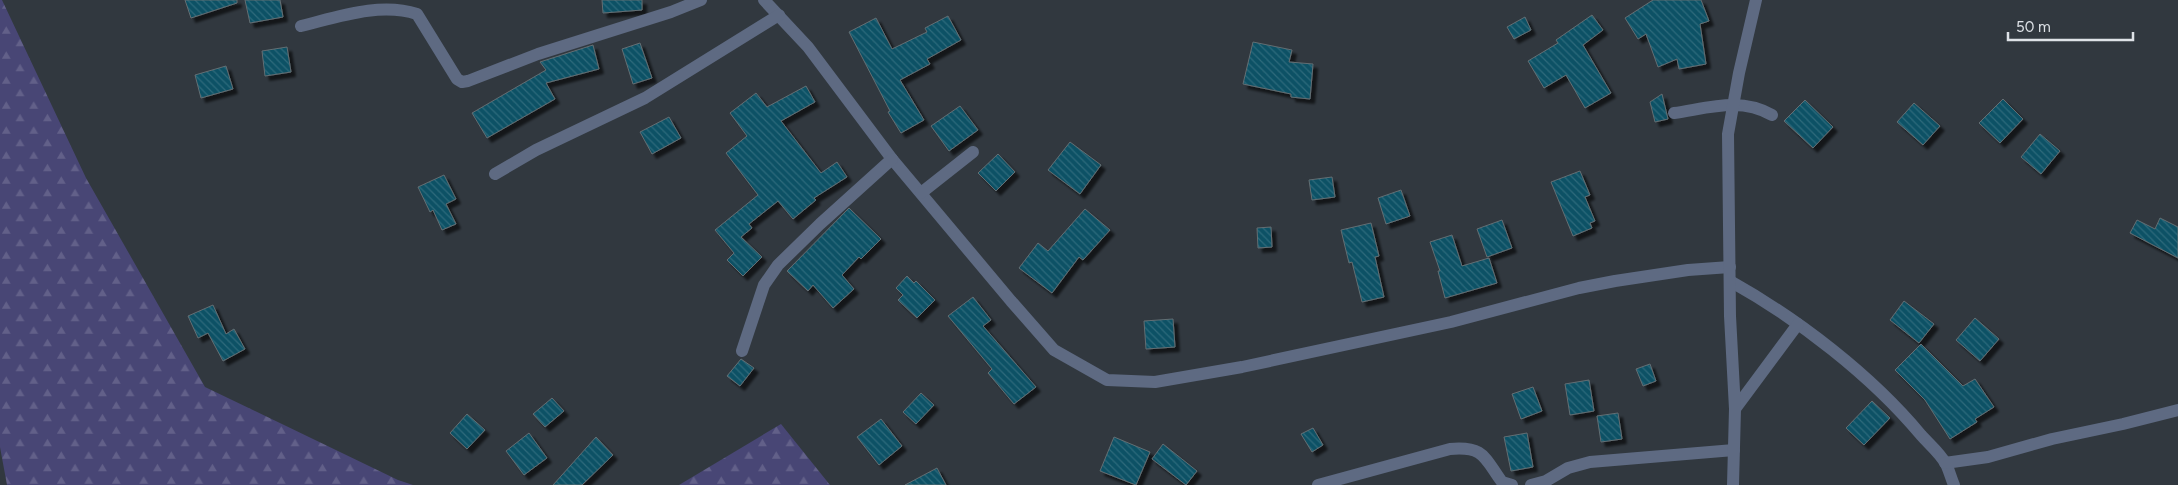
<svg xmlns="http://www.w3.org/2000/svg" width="2178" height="485" viewBox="0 0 2178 485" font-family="Figtree,sans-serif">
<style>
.forest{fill:url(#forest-firs)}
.building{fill:url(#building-back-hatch);stroke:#636e73;filter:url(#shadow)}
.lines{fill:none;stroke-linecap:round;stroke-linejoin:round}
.minor{stroke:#5e6a82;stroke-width:12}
</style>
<defs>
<pattern id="forest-firs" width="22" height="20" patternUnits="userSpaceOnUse" patternTransform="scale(1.25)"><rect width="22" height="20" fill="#484675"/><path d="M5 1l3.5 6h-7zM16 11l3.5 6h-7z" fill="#626089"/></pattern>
<pattern id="building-back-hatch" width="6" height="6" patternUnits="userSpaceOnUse" patternTransform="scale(1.25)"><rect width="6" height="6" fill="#0b5165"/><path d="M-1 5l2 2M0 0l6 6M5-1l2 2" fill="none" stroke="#2e6a7b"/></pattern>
<filter id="shadow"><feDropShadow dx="4.5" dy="4.5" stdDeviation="1" flood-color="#0009"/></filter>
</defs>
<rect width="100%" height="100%" fill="#31383f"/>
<!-- forest -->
<g class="forest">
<path d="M0,0H2L86,178L205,387L398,480L413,485H7L0,447Z"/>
<path d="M781,424L830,485H679Z"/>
</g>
<!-- building -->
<g class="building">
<path d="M185,0H237V3L191,18Z"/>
<path d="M245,0H280L283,17L250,23Z"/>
<path d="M602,0H642V10L603,13Z"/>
<path d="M1653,0H1701L1709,21L1700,24L1706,64L1679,69L1677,59L1658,67L1646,34L1638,39L1625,18Z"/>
<path d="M1592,15L1603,30L1583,45L1611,93L1585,108L1566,75L1544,88L1528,61L1558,43L1556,40Z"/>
<path d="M948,16L961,40L927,59L930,64L900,80L924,120L901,133L888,112L890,111L849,32L876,18L892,49L927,32L925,28Z"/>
<path d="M1525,17L1531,30L1514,39L1507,27Z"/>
<path d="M1253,42L1292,50L1289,62L1313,64L1310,99L1291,97V94L1243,84Z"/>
<path d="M640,43L652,78L633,84L622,49Z"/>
<path d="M593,45L599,69L546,83L555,99L487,138L472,113L546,70L540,62Z"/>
<path d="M287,47L291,72L265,76L262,51Z"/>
<path d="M226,66L233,89L201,98L195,75Z"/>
<path d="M806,86L815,102L781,121L821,173L837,162L847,177L814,198L816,200L793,219L778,201L749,224L752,228L741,237L762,257L743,276L727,260L734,253L715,230L758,195L726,153L747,136L730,113L756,93L767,107Z"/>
<path d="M1662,94L1668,119L1655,122L1650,102Z"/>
<path d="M2003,99L2023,119L2000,143L1979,123Z"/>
<path d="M1805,100L1833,127L1813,148L1784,121Z"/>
<path d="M1914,103L1940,126L1923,145L1897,122Z"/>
<path d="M960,106L978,130L949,151L931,126Z"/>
<path d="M669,117L681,138L652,154L640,132Z"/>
<path d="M2040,134L2060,151L2041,174L2021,157Z"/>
<path d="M1070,142L1101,165L1080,194L1048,170Z"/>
<path d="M998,154L1015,172L996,191L978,173Z"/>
<path d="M1580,171L1590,195L1585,197L1595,221L1590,223L1592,228L1573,236L1551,182Z"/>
<path d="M444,175L456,199L446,204L456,224L442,230L433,210L430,212L418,187Z"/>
<path d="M1332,177L1335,197L1312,200L1309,180Z"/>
<path d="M1401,190L1410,216L1386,224L1378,198Z"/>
<path d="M849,208L881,239L861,259L859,257L842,275L854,289L833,308L813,285L808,291L787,271Z"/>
<path d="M1085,209L1110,230L1083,260L1079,257L1052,293L1019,268L1038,243L1048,251Z"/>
<path d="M2160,218L2178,227V258L2130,233L2137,220L2155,229Z"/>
<path d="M1502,220L1512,248L1487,257L1477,229Z"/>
<path d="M1371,223L1379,256L1375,257L1384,297L1362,302L1352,262L1349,263L1341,230Z"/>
<path d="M1271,227L1272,247L1258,248L1257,228Z"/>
<path d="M1452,235L1462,266L1489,258L1497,283L1445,298L1438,271H1440L1430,242Z"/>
<path d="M907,276L914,283L916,281L935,300L917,318L898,300L903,295L896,288Z"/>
<path d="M973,297L991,320L983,326L1036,387L1014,404L988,373L992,369L948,316Z"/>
<path d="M1904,301L1934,324L1919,343L1890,320Z"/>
<path d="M213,305L226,334L234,329L245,349L223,361L208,333L198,338L188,316Z"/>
<path d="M1975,318L1999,339L1980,361L1956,340Z"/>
<path d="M1173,319L1175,347L1146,349L1144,321Z"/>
<path d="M1921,344L1963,386L1975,379L1994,407L1975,419L1977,422L1950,439L1925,400L1895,370Z"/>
<path d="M741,359L754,368L740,386L727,376Z"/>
<path d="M1650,364L1656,381L1643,386L1636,369Z"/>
<path d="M1589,380L1594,411L1570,415L1565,384Z"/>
<path d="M1533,387L1542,411L1521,419L1512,394Z"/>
<path d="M921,393L934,405L916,424L903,412Z"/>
<path d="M552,398L564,411L545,427L533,414Z"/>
<path d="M1872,401L1890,418L1864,445L1846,428Z"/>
<path d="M1618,413L1622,439L1601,442L1597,416Z"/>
<path d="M467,414L485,430L467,449L450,433Z"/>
<path d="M881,419L902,446L879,465L857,437Z"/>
<path d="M1313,428L1323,445L1312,452L1301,434Z"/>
<path d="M529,433L547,458L524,475L506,451Z"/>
<path d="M1527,433L1533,467L1511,471L1504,437Z"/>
<path d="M596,437L613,455L582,485H553Z"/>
<path d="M1114,437L1150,452L1136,485L1100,471Z"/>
<path d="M1163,444L1197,471L1186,485L1152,459Z"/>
<path d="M937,468L946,485H905Z"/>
</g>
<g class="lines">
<!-- minor -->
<g class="minor">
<path d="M764,0L808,47L892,159L1011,301L1054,350L1107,380L1155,382L1242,367L1451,322L1579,288L1615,281L1688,270L1730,267"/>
<path d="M301,26C338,17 380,2 417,14L457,79L462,82L468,81L538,54L671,12L701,0"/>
<path d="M1674,113C1709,108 1740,97 1772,115"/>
<path d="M495,174L536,150L645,98L779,15"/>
<path d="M921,193L973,152"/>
<path d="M1730,281C1798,319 1871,375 1921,435C1929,444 1940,453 1946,464C1949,470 1951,478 1954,485"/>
<path d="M742,351L764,285L778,265L820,224L892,159"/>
<path d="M1735,409L1798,324"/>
<path d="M1945,463L1988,457L2052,439L2123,424L2178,410"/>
<path d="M1318,485L1450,449C1484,446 1484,457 1502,482L1512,485"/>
<path d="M1531,485L1546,481L1568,468L1590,462L1734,450"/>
<path d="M1733,485L1735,409L1730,316L1728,134L1739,73L1756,0"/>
</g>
</g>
<!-- scale -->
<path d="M2008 32v8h125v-8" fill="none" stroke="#dee2e7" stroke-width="2.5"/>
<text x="2016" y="32" font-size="15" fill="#dee2e7" stroke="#31383f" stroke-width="4" paint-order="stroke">50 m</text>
</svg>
